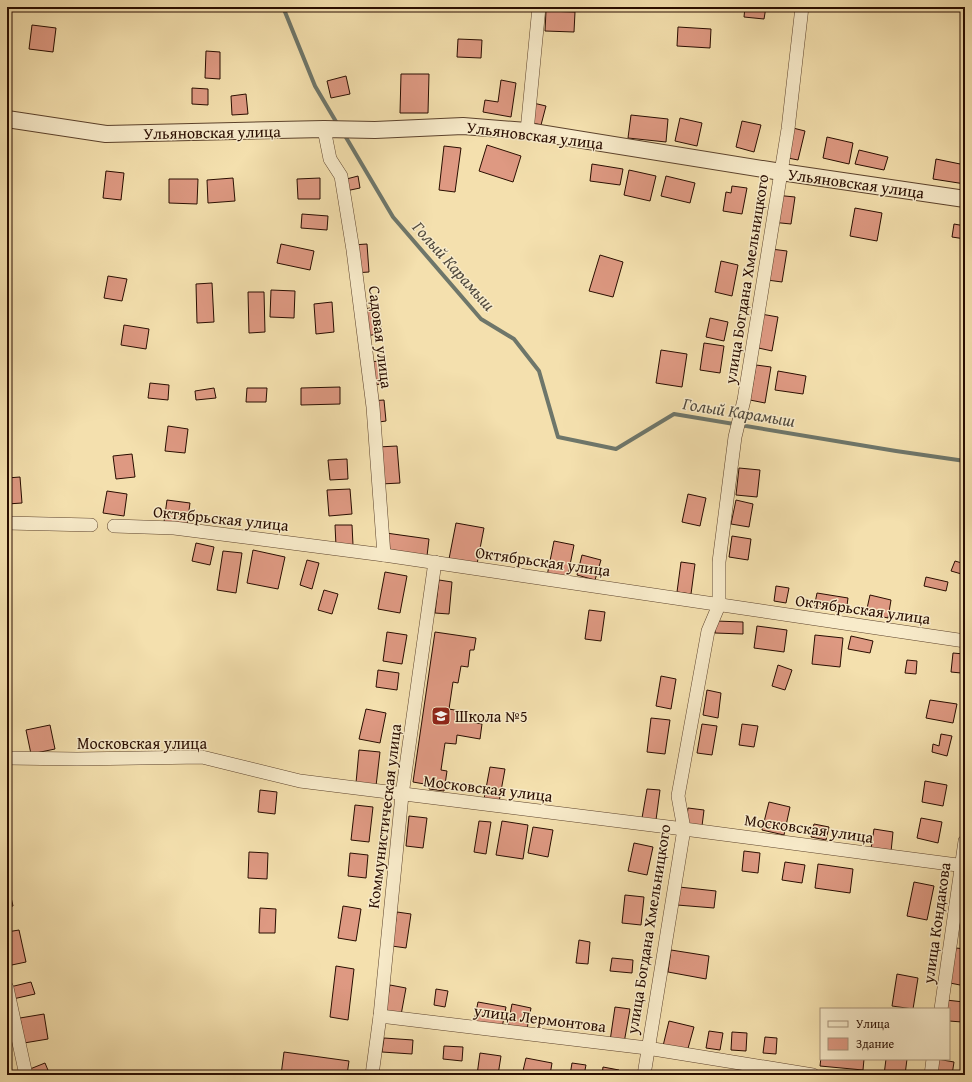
<svg xmlns="http://www.w3.org/2000/svg" width="972" height="1082" viewBox="0 0 972 1082" font-family="'Gentium Book Plus',serif">
<style>
.lines{fill:none;stroke-linecap:round;stroke-linejoin:round}
.stream{stroke:#6e766a;stroke-width:4}
.building{fill:#de9982;stroke:#290d00}
.minor-casing{stroke:#5c422c;stroke-width:14}
.tertiary-casing{stroke:#5c422c;stroke-width:18}
.minor{stroke:#f8ebca;stroke-width:13}
.tertiary{stroke:#f8ebca;stroke-width:16}
.labels{text-anchor:middle;stroke-width:3;stroke-linejoin:round;paint-order:stroke}
.street-label{font-size:16px;fill:#290d00;stroke:#f8ebca}
.poi-label{font-size:16px;fill:#290d00;stroke:#f8ebca;text-anchor:start}
.water-label{font-size:17px;font-style:italic;fill:#514a3e;stroke:#f8ebca}
</style>
<rect width="100%" height="100%" fill="#f4e0ae"/>
<filter id="stains"><feTurbulence type="fractalNoise" baseFrequency=".005" numOctaves="4"/><feColorMatrix values="0 0 0 0 .2 0 0 0 0 .09 0 0 0 0 .02 0 0 0 .5 -.17"/></filter>
<radialGradient id="worn" r=".72"><stop offset=".6" stop-color="#630" stop-opacity="0"/><stop offset="1" stop-color="#630" stop-opacity=".3"/></radialGradient>
<g class="lines">
<!-- stream -->
<g class="stream">
<path d="M283,7L315,86L338,125"/>
<path d="M330,7L340,10L345,7"/>
<path d="M344,134L393,217L481,319L514,339L539,371L558,437L616,449L674,414L896,451L965,461"/>
</g>
</g>
<!-- building -->
<g class="building">
<path d="M745,7H766L764,19L744,17Z"/>
<path d="M546,11L575,12L574,32L545,31Z"/>
<path d="M32,25L56,28L53,52L29,49Z"/>
<path d="M678,27L711,29L710,48L677,46Z"/>
<path d="M458,39L482,40L481,58L457,57Z"/>
<path d="M206,51L220,52V79L205,78Z"/>
<path d="M401,74H429L428,113H400Z"/>
<path d="M346,76L350,94L331,98L327,81Z"/>
<path d="M501,80L516,83L511,117L483,112L485,100L498,102Z"/>
<path d="M192,88L208,89V105L192,104Z"/>
<path d="M246,94L248,114L232,115L231,96Z"/>
<path d="M529,102L546,106L541,125L524,121Z"/>
<path d="M631,115L668,119L666,142L628,138Z"/>
<path d="M680,118L702,123L697,146L675,141Z"/>
<path d="M742,121L761,125L754,152L736,147Z"/>
<path d="M789,127L805,131L798,160L783,157Z"/>
<path d="M827,137L853,143L849,164L823,158Z"/>
<path d="M487,145L521,156L513,182L479,171Z"/>
<path d="M444,146L461,148L455,192L439,190Z"/>
<path d="M859,150L888,157L884,170L855,164Z"/>
<path d="M936,159L965,165V184L933,179Z"/>
<path d="M592,164L623,169L620,185L590,181Z"/>
<path d="M629,170L656,176L650,201L624,195Z"/>
<path d="M106,171L124,173L121,200L103,198Z"/>
<path d="M358,176L360,188L341,192L339,181Z"/>
<path d="M666,176L695,183L690,203L661,196Z"/>
<path d="M233,178L235,201L208,203L207,180Z"/>
<path d="M320,178V199H298L297,179Z"/>
<path d="M169,179H198L197,204L169,203Z"/>
<path d="M732,186L747,188L742,214L723,211L726,192L731,193Z"/>
<path d="M775,195L795,197L791,224L771,222Z"/>
<path d="M855,208L882,213L877,241L850,236Z"/>
<path d="M302,214L328,216L327,230L301,228Z"/>
<path d="M954,224L965,226V239L952,237Z"/>
<path d="M281,244L314,251L310,270L277,263Z"/>
<path d="M367,244L369,272L354,273L352,245Z"/>
<path d="M771,249L787,251L782,282L767,280Z"/>
<path d="M600,255L623,262L613,297L589,291Z"/>
<path d="M721,261L738,265L732,296L715,292Z"/>
<path d="M963,261H965V273L961,272Z"/>
<path d="M108,276L127,279L122,301L104,298Z"/>
<path d="M212,283L214,322L197,323L196,284Z"/>
<path d="M271,290L295,291L294,318L270,317Z"/>
<path d="M248,292H264L265,332L249,333Z"/>
<path d="M332,302L334,332L316,334L314,304Z"/>
<path d="M377,306L382,333L367,336L362,310Z"/>
<path d="M761,314L778,317L772,351L754,347Z"/>
<path d="M710,318L728,322L724,341L706,337Z"/>
<path d="M124,325L149,329L146,349L121,345Z"/>
<path d="M704,343L724,346L720,373L700,370Z"/>
<path d="M661,350L687,354L682,387L656,383Z"/>
<path d="M381,361L383,384L369,385L367,362Z"/>
<path d="M756,365L771,367L765,403L750,400Z"/>
<path d="M778,371L806,376L803,394L775,390Z"/>
<path d="M150,383L169,385L168,400L148,398Z"/>
<path d="M340,387V404L301,405V388Z"/>
<path d="M214,388L216,398L196,400L195,391Z"/>
<path d="M247,388H267L266,402H246Z"/>
<path d="M384,400L386,421L372,423L370,401Z"/>
<path d="M168,426L188,429L185,453L165,451Z"/>
<path d="M397,446L400,483L381,484L378,447Z"/>
<path d="M132,454L135,477L116,479L113,456Z"/>
<path d="M347,459L348,479L330,480L328,460Z"/>
<path d="M739,468L760,470L757,497L736,495Z"/>
<path d="M20,477L22,503L7,504V478Z"/>
<path d="M350,489L352,514L329,516L327,490Z"/>
<path d="M107,491L127,494L124,516L103,513Z"/>
<path d="M688,494L706,498L700,526L682,522Z"/>
<path d="M167,500L190,503L187,525L164,522Z"/>
<path d="M736,500L753,504L749,527L731,524Z"/>
<path d="M456,523L484,528L477,564L449,559Z"/>
<path d="M335,525H352L353,545L336,546Z"/>
<path d="M386,533L429,539L427,556L384,550Z"/>
<path d="M732,536L751,539L748,560L729,557Z"/>
<path d="M554,541L574,545L567,580L547,576Z"/>
<path d="M196,543L214,547L210,565L192,561Z"/>
<path d="M253,550L285,557L278,589L247,583Z"/>
<path d="M223,551L242,553L236,593L217,590Z"/>
<path d="M582,555L601,560L595,580L577,575Z"/>
<path d="M307,560L319,563L312,589L300,585Z"/>
<path d="M955,561L965,564V575L951,571Z"/>
<path d="M681,562L695,564L691,594L677,592Z"/>
<path d="M385,572L407,576L400,613L378,609Z"/>
<path d="M926,577L948,582L946,591L924,586Z"/>
<path d="M439,580L452,582L449,614L435,613Z"/>
<path d="M776,586L789,588L786,603L774,601Z"/>
<path d="M324,590L338,594L332,614L318,610Z"/>
<path d="M817,593L848,598L846,613L814,608Z"/>
<path d="M870,595L891,600L888,618L866,613Z"/>
<path d="M589,610L605,612L601,641L585,639Z"/>
<path d="M716,621L743,622V634L715,633Z"/>
<path d="M757,626L787,630L784,652L754,648Z"/>
<path d="M387,632L407,635L402,664L383,661Z"/>
<path d="M435,632L476,638L474,650H470L468,667L461,666L458,683L453,682L449,709L460,711L459,720L482,724L480,739L457,735L456,744L445,743L441,770L447,771L444,791L429,789L430,785L413,782Z"/>
<path d="M815,635L843,638L840,667L812,664Z"/>
<path d="M851,636L873,641L870,653L848,649Z"/>
<path d="M953,653L964,654L961,673L951,672Z"/>
<path d="M907,660L917,661L916,674L905,673Z"/>
<path d="M778,665L792,670L785,690L772,686Z"/>
<path d="M378,670L399,673L397,690L376,687Z"/>
<path d="M661,676L676,679L671,709L656,706Z"/>
<path d="M707,690L721,693L718,718L703,715Z"/>
<path d="M930,700L957,704L953,723L926,718Z"/>
<path d="M366,709L386,713L380,743L359,739Z"/>
<path d="M651,718L670,720L665,754L647,752Z"/>
<path d="M702,724L717,726L712,755L697,753Z"/>
<path d="M742,724L758,726L754,747L739,745Z"/>
<path d="M50,725L55,749L31,754L26,730Z"/>
<path d="M941,734L952,736L947,756L932,752L933,744L939,746Z"/>
<path d="M359,750L380,752L376,786L356,783Z"/>
<path d="M490,767L505,769L499,802L484,799Z"/>
<path d="M925,781L947,785L943,806L922,802Z"/>
<path d="M647,789L660,790L656,820L642,818Z"/>
<path d="M260,790L277,792L275,814L258,812Z"/>
<path d="M769,802L790,807L784,835L762,830Z"/>
<path d="M355,805L373,807L369,842L351,840Z"/>
<path d="M688,808L704,810L702,826L686,823Z"/>
<path d="M965,814V835H962Z"/>
<path d="M409,816L427,818L423,848L406,846Z"/>
<path d="M921,818L942,822L938,843L917,838Z"/>
<path d="M479,821L491,822L486,854L474,852Z"/>
<path d="M502,821L528,825L523,859L496,855Z"/>
<path d="M814,824L829,827L826,840L811,837Z"/>
<path d="M533,827L553,830L548,857L528,853Z"/>
<path d="M874,829L893,832L891,852L871,849Z"/>
<path d="M634,843L653,847L647,875L628,871Z"/>
<path d="M744,851L760,853L758,873L742,871Z"/>
<path d="M249,852L268,853L267,879L248,878Z"/>
<path d="M350,853L368,855L366,878L348,876Z"/>
<path d="M785,862L805,865L802,883L782,880Z"/>
<path d="M818,864L853,869L850,893L815,888Z"/>
<path d="M914,882L934,886L927,920L907,916Z"/>
<path d="M679,887L716,891L714,908L677,905Z"/>
<path d="M965,888V920L959,919Z"/>
<path d="M10,893L13,906L7,907V894Z"/>
<path d="M625,895L644,897L641,925L622,923Z"/>
<path d="M343,906L361,909L356,941L338,938Z"/>
<path d="M260,908L276,909L275,933H259Z"/>
<path d="M397,912L411,914L406,948L392,946Z"/>
<path d="M19,930L26,962L7,966V932Z"/>
<path d="M579,940L590,942L588,964L576,963Z"/>
<path d="M956,948L965,949V986L950,983Z"/>
<path d="M671,950L709,956L706,979L668,972Z"/>
<path d="M612,958L633,960L632,973L610,971Z"/>
<path d="M336,966L354,969L348,1020L330,1017Z"/>
<path d="M897,974L918,978L913,1009L892,1006Z"/>
<path d="M31,982L35,994L13,999L10,987Z"/>
<path d="M390,985L406,988L401,1015L385,1012Z"/>
<path d="M436,989L448,991L445,1007L434,1005Z"/>
<path d="M946,1000L964,1002L962,1022L949,1021V1009H945Z"/>
<path d="M478,1002L506,1007L502,1028L474,1022Z"/>
<path d="M512,1004L531,1008L527,1029L508,1025Z"/>
<path d="M615,1007L630,1009L624,1043L610,1041Z"/>
<path d="M44,1014L48,1039L24,1043L20,1018Z"/>
<path d="M669,1021L694,1027L687,1052L663,1046Z"/>
<path d="M709,1031L723,1033L720,1050L706,1048Z"/>
<path d="M732,1032L747,1033L746,1051L731,1050Z"/>
<path d="M765,1037L777,1038L776,1054L763,1053Z"/>
<path d="M384,1038L413,1040L412,1054L382,1052Z"/>
<path d="M444,1046L463,1047L462,1061L443,1059Z"/>
<path d="M284,1052L349,1061L347,1075H281Z"/>
<path d="M480,1053L501,1056L498,1075H477Z"/>
<path d="M821,1057V1059H864L863,1070L820,1066Z"/>
<path d="M526,1058L552,1063L550,1075H522Z"/>
<path d="M886,1059H907L905,1075H884Z"/>
<path d="M937,1059L954,1062L952,1075H934Z"/>
<path d="M45,1063L50,1075H32L30,1069Z"/>
<path d="M572,1063L586,1065L584,1075H570Z"/>
<path d="M603,1067L619,1070L618,1075H602Z"/>
</g>
<g class="lines">
<defs>
<g id="minor">
<path d="M324,129L330,159L341,176L353,250L373,407L384,555"/>
<path d="M527,131L539,7"/>
<path d="M7,523L91,525"/>
<path d="M114,526L174,528L384,555L965,641"/>
<path d="M7,758L77,759L202,757L300,781L684,829L965,866"/>
<path d="M7,988L26,1075"/>
<path d="M941,1009L965,841"/>
<path d="M380,1016L647,1048L813,1075"/>
<path d="M372,1075L380,1016L402,795L435,562"/>
<path d="M644,1075L684,829L678,796L708,631L719,605V562L735,437L744,400L788,129L802,7"/>
<path d="M931,1075L933,1059"/>
</g>
<path id="tertiary" d="M7,119L106,134L324,129L375,130L463,126L527,131L781,172L965,199"/>
</defs>
<!-- minor casing -->
<use href="#minor" class="minor-casing"/>
<!-- tertiary casing -->
<use href="#tertiary" class="tertiary-casing"/>
<!-- minor -->
<use href="#minor" class="minor"/>
<!-- tertiary -->
<use href="#tertiary" class="tertiary"/>
</g>
<!-- icons -->
<defs>
<symbol id="school-square" viewBox="-11 -11 22 22"><rect x="-9" y="-9" width="18" height="18" rx="4" fill="#8f2418" stroke="#f8ebca"/><path d="M0-5L7-2L0 1L-7-2ZM-4 1L0 2.5L4 1V4Q0 6-4 4Z" fill="#fff"/></symbol>
</defs>
<g fill-rule="evenodd">
<use href="#school-square" x="430" y="705" width="22" height="22"/>
</g>
<g class="labels">
<!-- street labels -->
<g class="street-label">
<text transform="translate(212 132) rotate(-1)" y="6">Ульяновская улица</text>
<text transform="translate(535 135) rotate(7)" y="6">Ульяновская улица</text>
<text transform="translate(856 183) rotate(8)" y="6">Ульяновская улица</text>
<text transform="translate(746 279) rotate(-81)" y="6">улица Богдана Хмельницкого</text>
<text transform="translate(381 337) rotate(83)" y="6">Садовая улица</text>
<text transform="translate(221 518) rotate(6)" y="6">Октябрьская улица</text>
<text transform="translate(543 561) rotate(8)" y="6">Октябрьская улица</text>
<text transform="translate(863 609) rotate(8)" y="6">Октябрьская улица</text>
<text x="142" y="749">Московская улица</text>
<text transform="translate(488 788) rotate(7)" y="6">Московская улица</text>
<text transform="translate(384 816) rotate(-83)" y="6">Коммунистическая улица</text>
<text transform="translate(809 828) rotate(8)" y="6">Московская улица</text>
<text transform="translate(936 923) rotate(-82)" y="6">улица Кондакова</text>
<text transform="translate(648 929) rotate(-81)" y="6">улица Богдана Хмельницкого</text>
<text transform="translate(540 1018) rotate(7)" y="6">улица Лермонтова</text>
</g>
<!-- poi labels -->
<g class="poi-label">
<text x="455" y="722">Школа №5</text>
</g>
<!-- water labels -->
<g class="water-label">
<text transform="translate(454 266) rotate(48)" y="6">Голый Карамыш</text>
<text transform="translate(739 412) rotate(9)" y="6">Голый Карамыш</text>
</g>
</g>
<!-- margin -->
<rect width="972" height="1082" fill="none" stroke="#f4e0ae" stroke-width="24"/>
<rect x="8" y="8" width="956" height="1066" fill="none" stroke="#290d00" stroke-width="2"/>
<rect x="12" y="12" width="948" height="1058" fill="none" stroke="#290d00"/>
<!-- legend -->
<rect x="820" y="1008" width="130" height="52" fill="#f8ebca" stroke="#a59279"/>
<rect x="828" y="1021" width="20" height="6" fill="#f8ebca" stroke="#a59279"/>
<text x="856" y="1028" font-size="12" fill="#290d00">Улица</text>
<rect x="828" y="1038" width="20" height="12" fill="#de9982" stroke="#a59279"/>
<text x="856" y="1048" font-size="12" fill="#290d00">Здание</text>
<rect width="100%" height="100%" filter="url(#stains)"/>
<rect width="100%" height="100%" fill="url(#worn)"/>
</svg>
